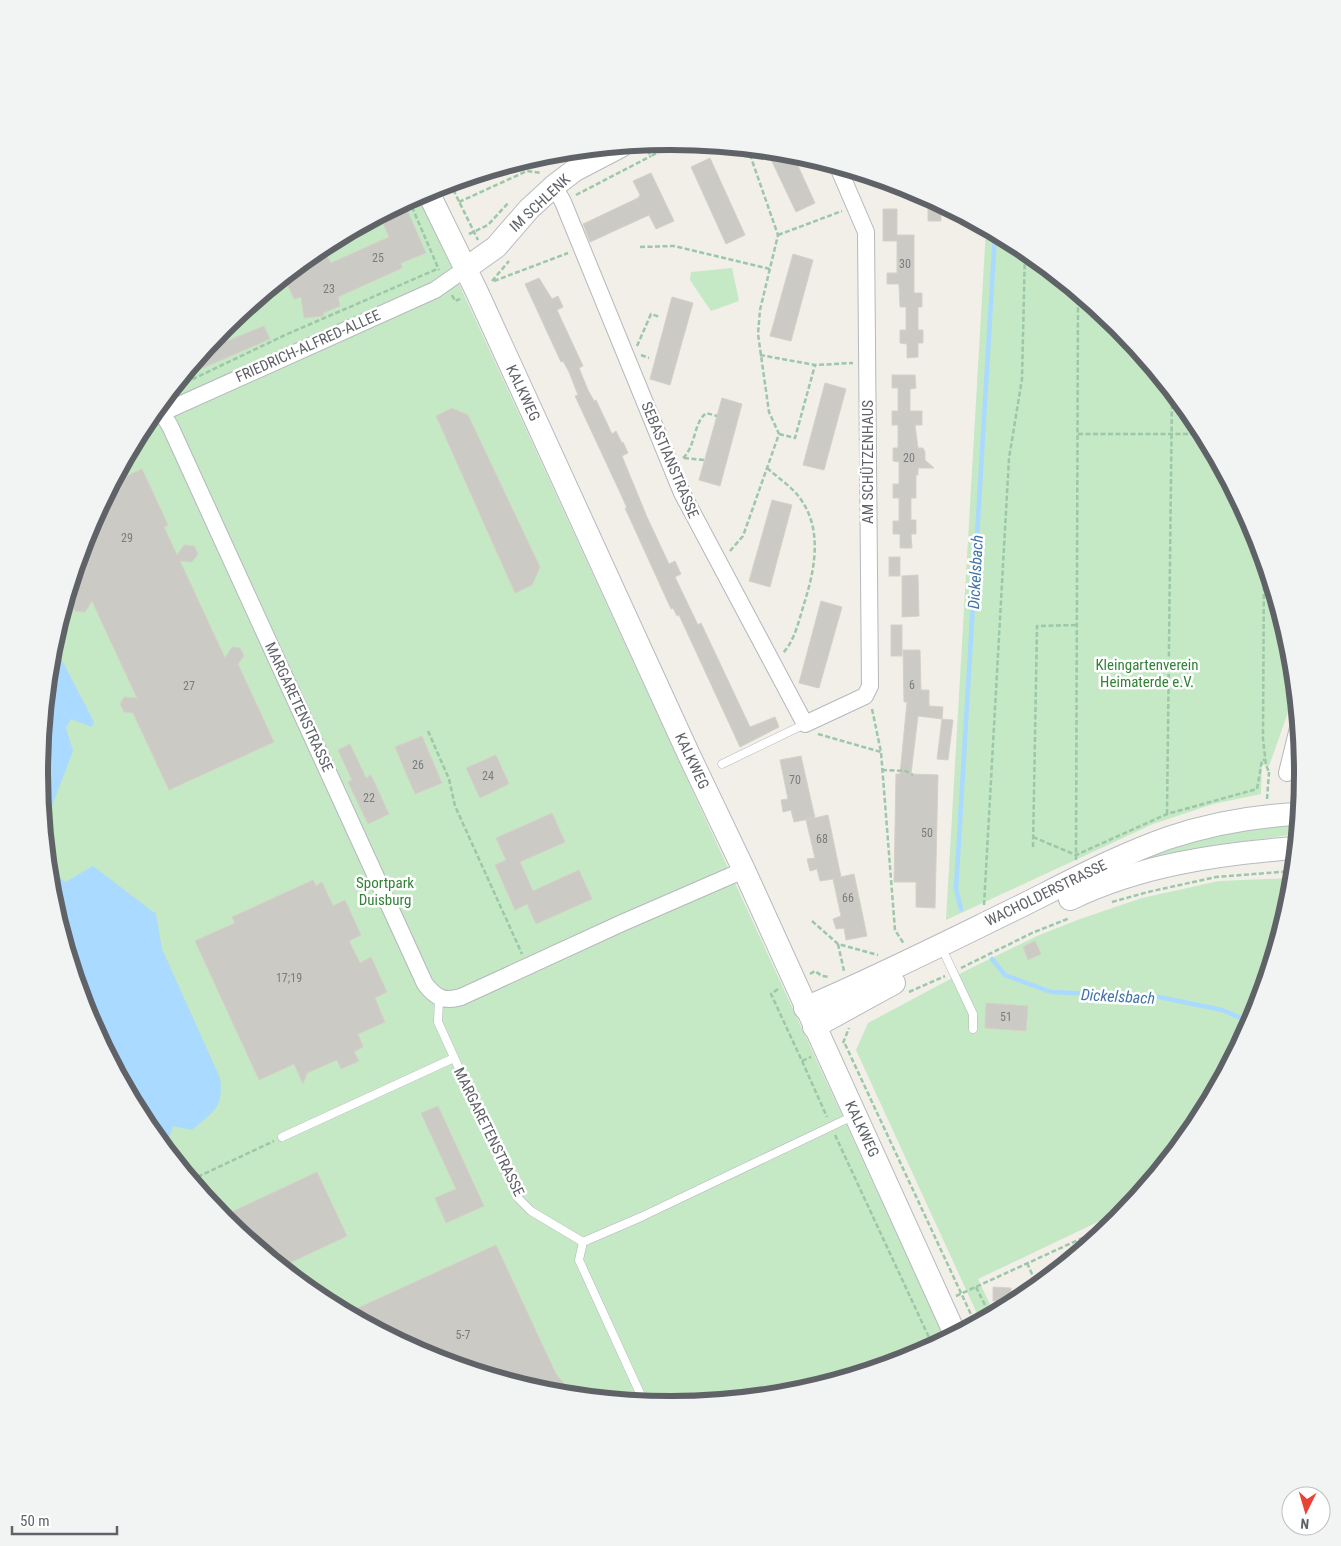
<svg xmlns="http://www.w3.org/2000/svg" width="1341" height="1546" viewBox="0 0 1341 1546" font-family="'Roboto Condensed',sans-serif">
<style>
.green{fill:#c5e8c5}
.water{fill:#aadaff}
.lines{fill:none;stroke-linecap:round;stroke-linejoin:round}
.stream{stroke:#aadaff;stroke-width:4.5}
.building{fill:#cccac5;stroke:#d6d1c6}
.lane-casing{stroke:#b5b8bc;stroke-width:9}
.street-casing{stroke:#b5b8bc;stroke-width:18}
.secondary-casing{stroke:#b6babf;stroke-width:24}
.path{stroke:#9cc7a9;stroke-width:2.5;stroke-dasharray:5 2.5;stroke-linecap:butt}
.lane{stroke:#fff;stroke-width:8}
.street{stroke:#fff;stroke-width:16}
.secondary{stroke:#fff;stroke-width:22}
.labels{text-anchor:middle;stroke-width:5;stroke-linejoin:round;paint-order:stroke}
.number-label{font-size:12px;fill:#7a7d7f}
.street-label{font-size:15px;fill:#5f6368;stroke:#fff}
.park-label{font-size:15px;fill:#348238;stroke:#fff}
.water-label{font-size:16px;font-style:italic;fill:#4174aa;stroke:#fff}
.rim{fill:none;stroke:#5f6368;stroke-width:6}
</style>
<rect width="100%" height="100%" fill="#f1efe8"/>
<!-- green -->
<g class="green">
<path d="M418,195L945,1339L912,1357L793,1393L670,1405L547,1393L428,1357L319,1298L224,1220L145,1124L87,1014L51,896L39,773L51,649L87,531L145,422L224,326L320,248Z"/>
<path d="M986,229L1022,248L1117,326L1196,422L1254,531L1290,650L1293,683V698L1269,766L1262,765L1261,794L1213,804L1153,824L946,920Z"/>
<path d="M732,268L739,301L711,311L690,280L691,272Z"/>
<path d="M1298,820L1296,834L1217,846L1110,874C1169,839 1231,830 1298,820Z"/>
<path d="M1292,878L1290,897L1254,1015L1196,1124L1127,1208L978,1279L994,1313L980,1320L856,1050L868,1023L971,968L1037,936L1080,919L1142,898L1219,881Z"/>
</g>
<!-- water -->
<g class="water">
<path d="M53,643L94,722L92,727L71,719L66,728L73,751L44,827L39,773Z"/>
<path d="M93,866L156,914L162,949L220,1078C224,1108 213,1112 192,1130L173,1126L167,1144L163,1146L145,1124L87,1014L51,896L48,869L53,870L65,882Z"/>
</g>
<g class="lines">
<!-- stream -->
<g class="stream">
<path d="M961,909L956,889L995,234"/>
<path d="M992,959L1005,975L1051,992L1159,997L1222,1010L1250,1022"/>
</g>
</g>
<!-- building -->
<g class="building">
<path d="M767,151L792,153L815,203L796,212Z"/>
<path d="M710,158L745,235L726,244L691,167Z"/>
<path d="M651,173L674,221L656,229L649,215L590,242L583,224L638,198L640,195L633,181Z"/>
<path d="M928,198L941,205V221H928Z"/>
<path d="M404,203L426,253L401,263L402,268L338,297L340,306L323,313V316L304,318L301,297L294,299L284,277L321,247L331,263L389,237L380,216Z"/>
<path d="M883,209H897V235H914V293H922V307H918V330H923V343H918V357L907,358V344L900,343V330H906V307H900L899,284H887V273H897V241H883Z"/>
<path d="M793,254L813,260L791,341L770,336Z"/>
<path d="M539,278L552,299L558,296L563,307L557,310L583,366L579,368L588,390L594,401L596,400L612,434L616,431L622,443L623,442L628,453L622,456L647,517L669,564L675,561L681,574L675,577L698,625L701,623L750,727L775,717L779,727L740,747L679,615L677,616L673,608L671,609L625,508H627L623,499L575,396L578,395L569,372L563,361L561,362L525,284Z"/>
<path d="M672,297L693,303L670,385L650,379Z"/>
<path d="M264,326L270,339L182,377L205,350Z"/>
<path d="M892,375H915L916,388L910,389V411H922V425H915L918,448H923L925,452V460L934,468H918V475H916V498H911V520H916V534H911L912,548H900V534H893V521H899V498H893V484H899V462L893,461V448H898V425H892V411H898V388H892Z"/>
<path d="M825,383L846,389L824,470L803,465Z"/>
<path d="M722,398L742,404L720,486L699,480Z"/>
<path d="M452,408L468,415L540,567L532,585L515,593L436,416Z"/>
<path d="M142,469L168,525L164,527L177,555L184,545L194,546L198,554L192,562L180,561L225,658L232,647L240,648L244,656L238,664L274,742L169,790L133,713L124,712L120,704L124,697L137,698L92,601L85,612L75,611L71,602H65L87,531L113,482Z"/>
<path d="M772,500L792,505L770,587L749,581Z"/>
<rect x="889" y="557" width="11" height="19"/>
<path d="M918,575L919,616L902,617V576Z"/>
<path d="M821,601L842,607L819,688L799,683Z"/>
<rect x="891" y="625" width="11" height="31"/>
<path d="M903,650H920L921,690H929V706L943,707L942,719L918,716L911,774L938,775L935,908L916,907V882H894L896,774H900L907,702H904Z"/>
<path d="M942,719L953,720L948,760L937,759Z"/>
<path d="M422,736L442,783L415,794L395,747Z"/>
<path d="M350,744L366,778L371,775L389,814L368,824L348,782L352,780L338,750Z"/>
<path d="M496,755L509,784L480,798L466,768Z"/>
<path d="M801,756L815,818L794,822L791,810L783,812L781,800L788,799L780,760Z"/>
<path d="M552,813L565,842L520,862L533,891L579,870L592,899L536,924L527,904L515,910L495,865L506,860L496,838Z"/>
<path d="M828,815L841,877L854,874L867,936L846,940L844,928L836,929L833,919L841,916L833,879L820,881L817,869L810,871L807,859L815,858L806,820Z"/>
<path d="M313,880L316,886L322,882L333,906L345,900L361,935L349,941L360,963L371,957L387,992L375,998L385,1022L358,1034L363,1047L354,1052L359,1061L341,1069L337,1060L307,1073L303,1084L294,1064L259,1080L195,941L235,923L232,917Z"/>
<path d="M1035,941L1041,954L1028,960L1023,947Z"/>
<path d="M986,1003L1028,1006L1026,1031L985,1028Z"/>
<path d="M438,1106L484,1206L446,1223L435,1198L456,1189L421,1113Z"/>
<path d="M317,1172L347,1236L281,1267L221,1217Z"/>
<path d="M496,1245L556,1374L574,1395L547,1393L459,1366L456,1359L449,1363L428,1357L347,1313Z"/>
<path d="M993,1287L1011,1288V1304L1000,1310V1301H993Z"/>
</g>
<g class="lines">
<defs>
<g id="lane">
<path d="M722,764L805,724"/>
<path d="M946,957L973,1014V1029"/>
<path d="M439,999L438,1022L518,1198L531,1211L583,1242L579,1260L644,1402"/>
<path d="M282,1137L454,1058"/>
<path d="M583,1242L641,1217L853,1116"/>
</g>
<g id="street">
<path d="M554,186L563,202L682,493L805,724L865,696L870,686L866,232L838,167"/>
<path d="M162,413L170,426L425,984C436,998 444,1002 461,997L622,923L744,870"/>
<path d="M148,419L435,290L465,269"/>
<path d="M1287,773L1298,728"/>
</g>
<g id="secondary">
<path d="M427,190L477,292L689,755L744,870L955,1334"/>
<path d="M465,269L496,247L529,209L554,186L575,170L621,146"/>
<path d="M1070,899C1140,865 1218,854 1295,848"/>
<path d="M805,1008C878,977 949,941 1021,906C1069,882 1117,856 1168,838C1210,824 1254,816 1298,814"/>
<path d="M814,1027L894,983"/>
</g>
</defs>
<!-- lane casing -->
<use href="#lane" class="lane-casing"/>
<!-- street casing -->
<use href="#street" class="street-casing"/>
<!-- secondary casing -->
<use href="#secondary" class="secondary-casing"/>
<!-- path -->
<g class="path">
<path d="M643,144L651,156L679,142"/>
<path d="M450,183L478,240"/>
<path d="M576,195L651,156"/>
<path d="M409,200L439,270"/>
<path d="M459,202L527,171L541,173"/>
<path d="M469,234L488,225L509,202"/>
<path d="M778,235L842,211"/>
<path d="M640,247L674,246L770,269"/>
<path d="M492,281L509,261"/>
<path d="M494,281L568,253"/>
<path d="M452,295L455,301L460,299"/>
<path d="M637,346L651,314L660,317"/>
<path d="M641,355L649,358"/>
<path d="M760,355L815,365L853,363"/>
<path d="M172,389L283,336L437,269"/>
<path d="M779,434L795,438L815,365"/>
<path d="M1078,434H1202"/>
<path d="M683,458C696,446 693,424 706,413L717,416"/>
<path d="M684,458L705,460"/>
<path d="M767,468C776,476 786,483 794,491C824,523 816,566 804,604C799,620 795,640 783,653"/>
<path d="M730,551L743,536L779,434L769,412L758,334L760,310L778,235L748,149"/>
<path d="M1264,564L1263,739L1266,765L1269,772"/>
<path d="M872,709L881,752L895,930L904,944"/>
<path d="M428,731L449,779L455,806L522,954"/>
<path d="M818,734L881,752"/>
<path d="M882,770L906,771L913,775"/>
<path d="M1267,799L1269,772"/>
<path d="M1167,814L1172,394"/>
<path d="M1033,837L1076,855L1167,814L1257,789L1262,760H1265"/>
<path d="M1033,847L1037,626L1077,625"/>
<path d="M1076,860L1078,294"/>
<path d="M1112,902L1148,892L1216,877L1293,871"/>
<path d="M984,905L1009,458L1022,379L1025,250"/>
<path d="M812,921L838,944L878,955"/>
<path d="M838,944L844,971"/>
<path d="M961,968L1032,933L1070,918"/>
<path d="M810,974L815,971L822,976L830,977"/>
<path d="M778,989L771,994L802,1061L811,1057"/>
<path d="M909,992L945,976"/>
<path d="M843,1043L849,1028"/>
<path d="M845,1044L975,1323"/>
<path d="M802,1061L827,1117"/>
<path d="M835,1135L933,1346"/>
<path d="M191,1180L274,1141"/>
<path d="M1027,1263L1037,1285"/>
<path d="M976,1287L990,1315"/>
<path d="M956,1296L1113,1224"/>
</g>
<!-- lane -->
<use href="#lane" class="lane"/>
<!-- street -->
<use href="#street" class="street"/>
<!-- secondary -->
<use href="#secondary" class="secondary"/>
</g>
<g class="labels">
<!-- number labels -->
<g class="number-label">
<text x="378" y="262">25</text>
<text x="905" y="268">30</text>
<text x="329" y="293">23</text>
<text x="909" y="462">20</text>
<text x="127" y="542">29</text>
<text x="912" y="689">6</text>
<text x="189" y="690">27</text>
<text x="418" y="769">26</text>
<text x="488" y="780">24</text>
<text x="795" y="784">70</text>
<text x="369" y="802">22</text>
<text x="927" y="837">50</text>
<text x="822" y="843">68</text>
<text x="848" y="902">66</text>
<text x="289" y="982">17;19</text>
<text x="1006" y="1021">51</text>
<text x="463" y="1339">5-7</text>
</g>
<!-- street labels -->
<g class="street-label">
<text transform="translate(540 203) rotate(-43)" y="5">IM SCHLENK</text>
<text transform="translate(308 346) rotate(-24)" y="5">FRIEDRICH-ALFRED-ALLEE</text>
<text transform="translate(523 393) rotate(65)" y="5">KALKWEG</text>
<text transform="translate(670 460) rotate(67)" y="5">SEBASTIANSTRASSE</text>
<text transform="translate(868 462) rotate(-90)" y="5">AM SCHÜTZENHAUS</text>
<text transform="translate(299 707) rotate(65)" y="5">MARGARETENSTRASSE</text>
<text transform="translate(692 761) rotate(65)" y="5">KALKWEG</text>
<text transform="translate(1046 893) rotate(-26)" y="5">WACHOLDERSTRASSE</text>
<text transform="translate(862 1129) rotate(65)" y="5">KALKWEG</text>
<text transform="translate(489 1132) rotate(64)" y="5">MARGARETENSTRASSE</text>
</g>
<!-- park labels -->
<g class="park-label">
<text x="1147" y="670">Kleingartenverein<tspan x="1147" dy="17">Heimaterde e.V.</tspan></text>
<text x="385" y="888">Sportpark<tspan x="385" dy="17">Duisburg</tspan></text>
</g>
<!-- water labels -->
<g class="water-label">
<text transform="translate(975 572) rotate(-87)" y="6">Dickelsbach</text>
<text transform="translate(1118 996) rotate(3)" y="6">Dickelsbach</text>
</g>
</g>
<!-- crop -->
<path d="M0 0H1341V1546H0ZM48 773a623 623 0 1 1 1246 0a623 623 0 1 1-1246 0Z" fill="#f2f3f3" fill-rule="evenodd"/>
<path class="rim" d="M48 773a623 623 0 1 1 1246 0a623 623 0 1 1-1246 0Z"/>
<!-- north arrow -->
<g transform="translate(1306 1511) rotate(185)"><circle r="24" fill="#ffffff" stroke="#bfc1c3"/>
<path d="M0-4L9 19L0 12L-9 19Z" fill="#ea4335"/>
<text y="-8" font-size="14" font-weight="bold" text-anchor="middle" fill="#5f6368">N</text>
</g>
<!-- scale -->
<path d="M12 1526v8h105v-8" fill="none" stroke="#5f6368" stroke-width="2.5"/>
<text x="20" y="1526" font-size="15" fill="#5f6368" stroke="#ffffff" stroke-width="4" paint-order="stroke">50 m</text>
</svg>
